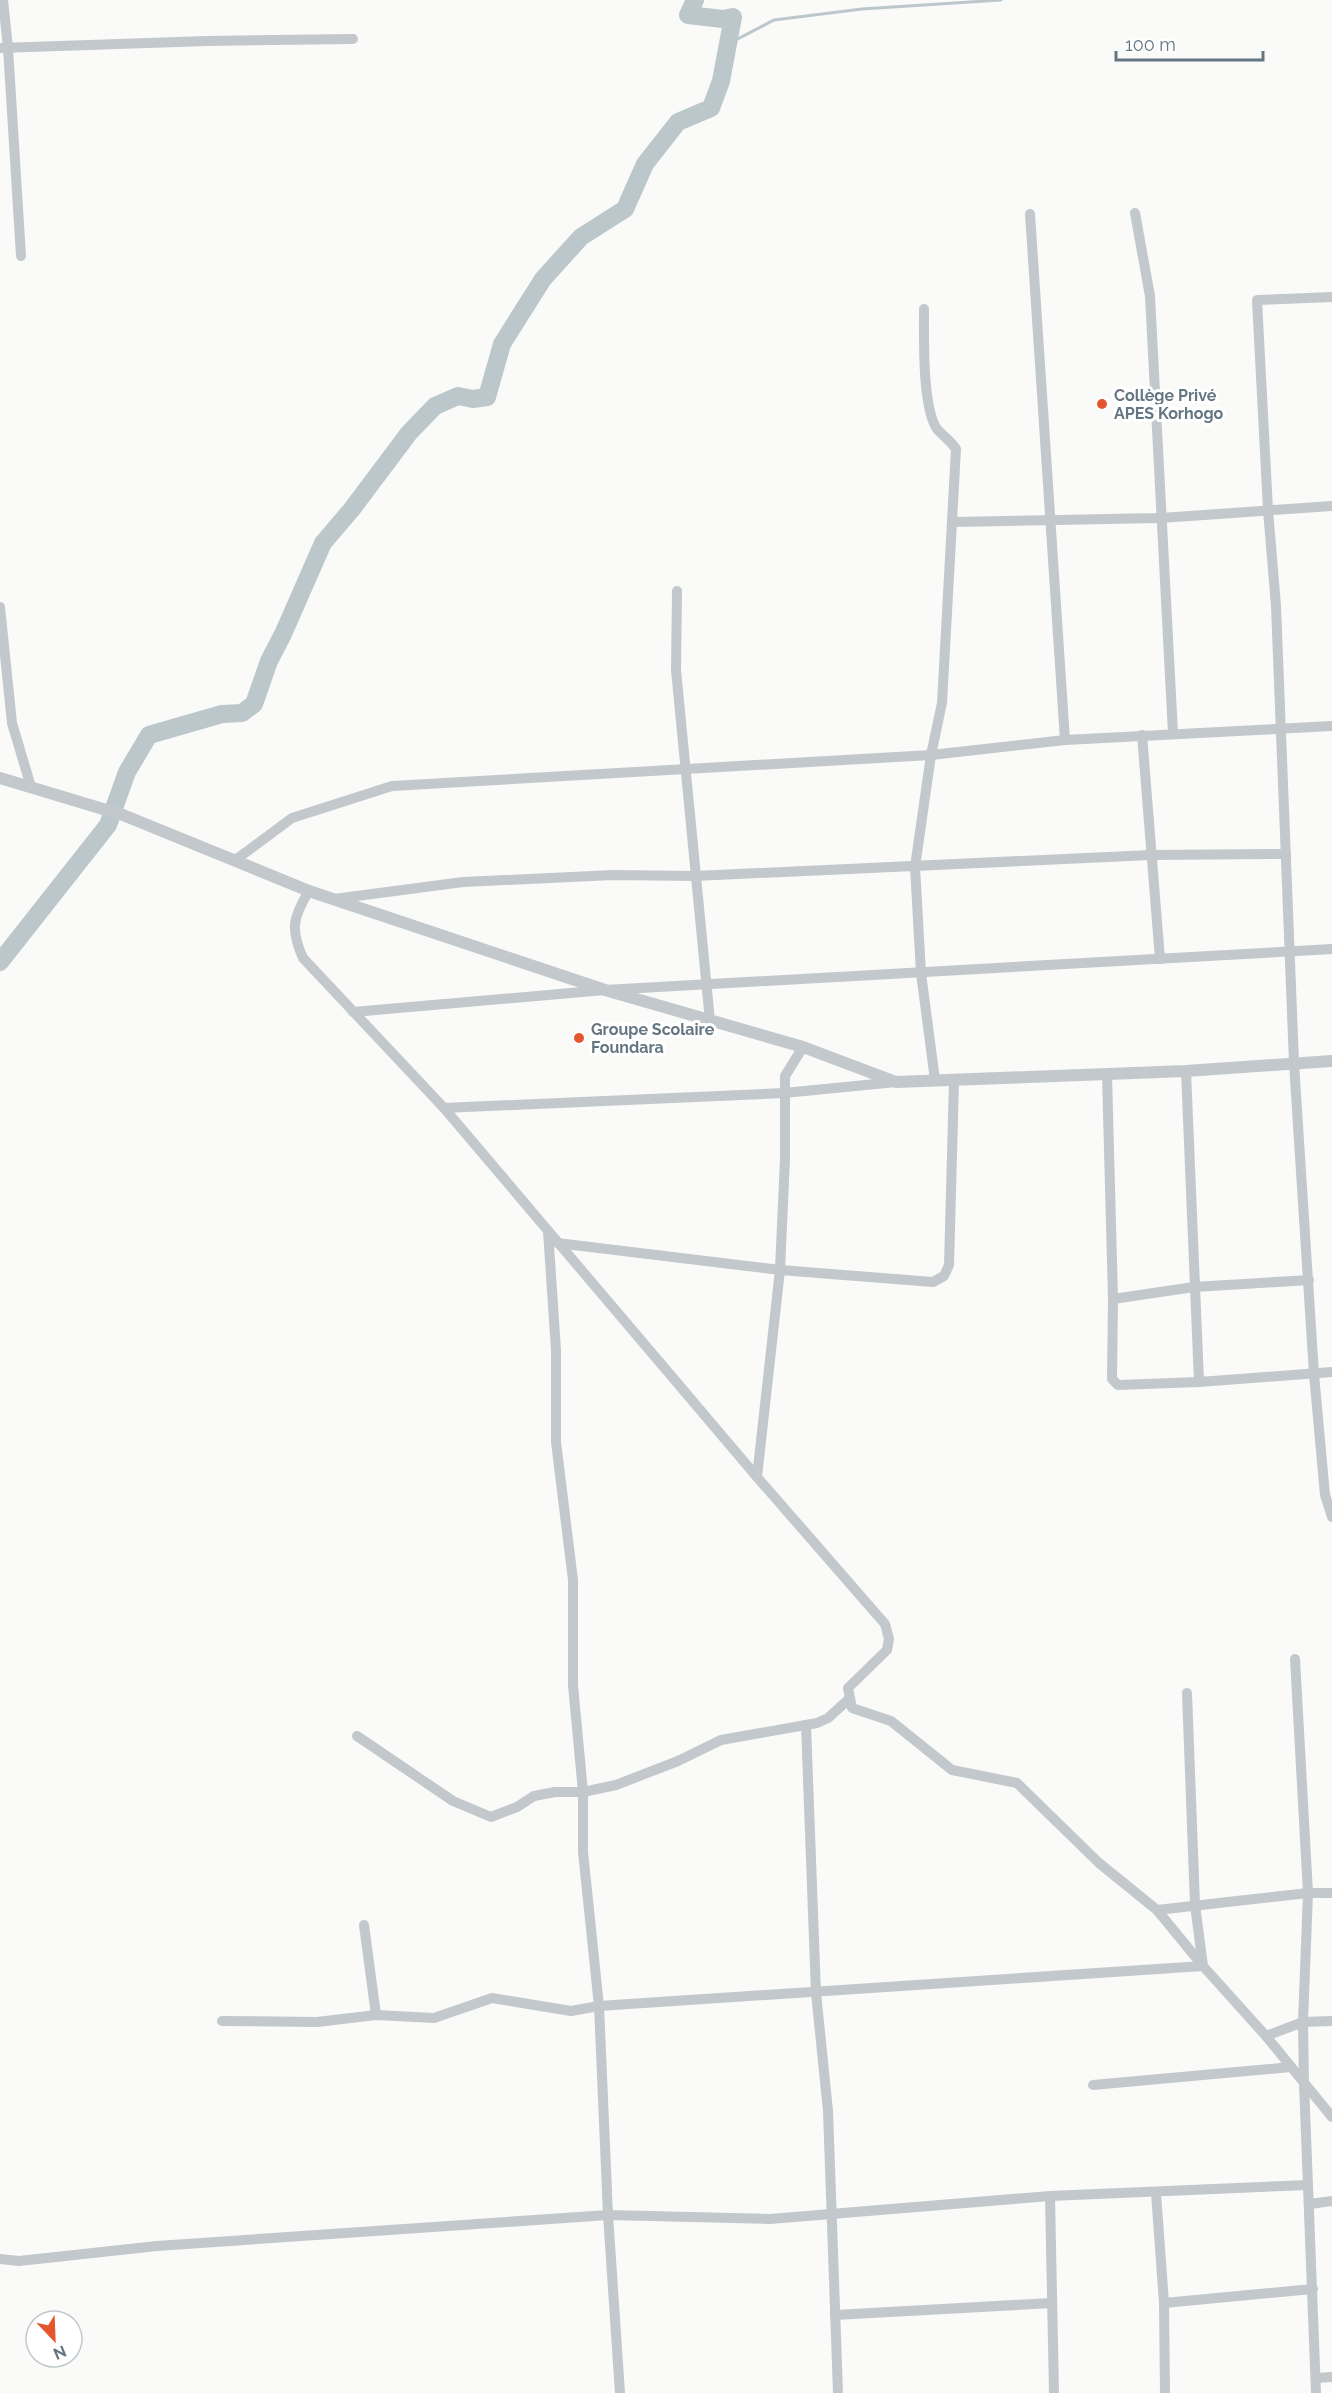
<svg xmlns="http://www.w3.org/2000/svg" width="1332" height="2393" viewBox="0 0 1332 2393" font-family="Raleway,sans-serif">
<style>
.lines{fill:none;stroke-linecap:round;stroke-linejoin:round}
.stream{stroke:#bbc7cb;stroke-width:3}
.river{stroke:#bbc7cb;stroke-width:18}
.minor{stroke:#c3c8cc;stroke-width:10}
.tertiary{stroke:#c3c8cc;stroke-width:12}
.poi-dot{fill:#e4572e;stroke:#fff;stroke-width:2}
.labels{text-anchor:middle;stroke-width:6;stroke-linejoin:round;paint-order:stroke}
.poi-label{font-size:16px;font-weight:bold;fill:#657683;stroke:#fff;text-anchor:start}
</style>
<rect width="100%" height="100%" fill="#fafaf8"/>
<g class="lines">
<!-- stream -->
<path class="stream" d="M728,44L774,20L862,9L1001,0"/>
<!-- river -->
<path class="river" d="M0,962L108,825L127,772L149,735L222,714L242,713L254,704L269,661L283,634L323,543L352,509L409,433L435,406L458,396L473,399L487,397L502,344L543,279L581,237L625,209L645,164L678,122L711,108L721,81L733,17L723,19L688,15L695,0"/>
<!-- minor -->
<g class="minor">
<path d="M3,0L8,48L21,256"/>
<path d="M0,48L207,41L353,39"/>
<path d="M1135,213L1150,296L1173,733"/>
<path d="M1030,214L1065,740"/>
<path d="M1332,297L1257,300L1268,510L1276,606L1294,1063L1314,1374L1325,1495L1332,1517"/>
<path d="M924,309C924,336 922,407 937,429C943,436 951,441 956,449L942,703L931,755L915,867L921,973L935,1080"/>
<path d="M953,522L1161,518L1332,506"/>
<path d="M677,591L676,670L710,1021"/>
<path d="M0,607L12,723L31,787"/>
<path d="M1142,735L1160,959"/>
<path d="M234,861L292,818L392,786L931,755L1065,740L1332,726"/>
<path d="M309,891C293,917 290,929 303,958L444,1108L757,1477L885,1624L889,1639L887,1650L848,1688L852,1708L891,1721L952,1770L1017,1783L1099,1863L1157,1910L1203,1966L1266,2036L1332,2117"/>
<path d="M334,899L463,882L613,875L695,876L1151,855L1286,854"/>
<path d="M353,1012L605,990L1332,949"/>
<path d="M1186,1071L1199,1382"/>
<path d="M1107,1075L1113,1299L1112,1379L1118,1385L1199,1382L1332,1372"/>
<path d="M444,1108L784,1093L896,1082"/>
<path d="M548,1231L556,1350V1442L573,1580V1685L583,1792V1852L599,2006L608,2215L620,2393"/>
<path d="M557,1243L780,1270L933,1282L944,1276L949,1265L954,1081"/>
<path d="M1113,1299L1194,1287L1309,1280"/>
<path d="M757,1477L780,1270L785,1159V1076L803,1047"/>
<path d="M1295,1659L1308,1893L1303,2022L1304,2083L1316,2393"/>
<path d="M806,1725L816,1993L828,2111L838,2393"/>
<path d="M357,1736L453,1801L491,1817L517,1807L534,1796L555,1792H583L616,1785L678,1761L721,1740L817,1723L828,1718L849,1699"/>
<path d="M1157,1910L1308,1893H1332"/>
<path d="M364,1925L376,2015"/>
<path d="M222,2021L317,2022L376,2015L434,2018L492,1998L571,2011L599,2006L1203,1966L1195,1905L1187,1693"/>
<path d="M1266,2036L1303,2022L1332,2021"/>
<path d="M1093,2085L1291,2067"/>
<path d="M1156,2193L1164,2303L1165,2393"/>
<path d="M1050,2196L1054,2393"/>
<path d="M1310,2204L1332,2201"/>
<path d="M0,2259L19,2261L157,2246L608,2215L770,2219L1050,2196L1308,2185"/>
<path d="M1164,2303L1313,2289"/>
<path d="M835,2315L1052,2303"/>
<path d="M1316,2378L1332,2377"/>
</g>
<!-- tertiary -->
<path class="tertiary" d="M0,778L123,815L309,891L605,990L803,1047L896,1082L1186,1071L1332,1061"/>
</g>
<!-- markers -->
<g class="poi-dot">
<circle cx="1102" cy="404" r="6"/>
<circle cx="579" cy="1038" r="6"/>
</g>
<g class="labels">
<!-- poi labels -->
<g class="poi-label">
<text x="1114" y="401">Collège Privé<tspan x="1114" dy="18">APES Korhogo</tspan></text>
<text x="591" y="1035">Groupe Scolaire<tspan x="591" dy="18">Foundara</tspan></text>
</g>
</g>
<!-- north arrow -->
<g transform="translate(54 2339) rotate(157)"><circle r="28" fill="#ffffff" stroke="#c1c8cd" stroke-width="1.5"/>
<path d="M0-4.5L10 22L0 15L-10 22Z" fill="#e4572e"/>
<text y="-9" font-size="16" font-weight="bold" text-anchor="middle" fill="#657683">N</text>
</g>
<!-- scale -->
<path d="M1116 51v9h147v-9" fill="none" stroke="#657683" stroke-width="3"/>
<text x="1125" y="51" font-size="18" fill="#657683" stroke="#ffffff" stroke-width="4.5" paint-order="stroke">100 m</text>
</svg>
